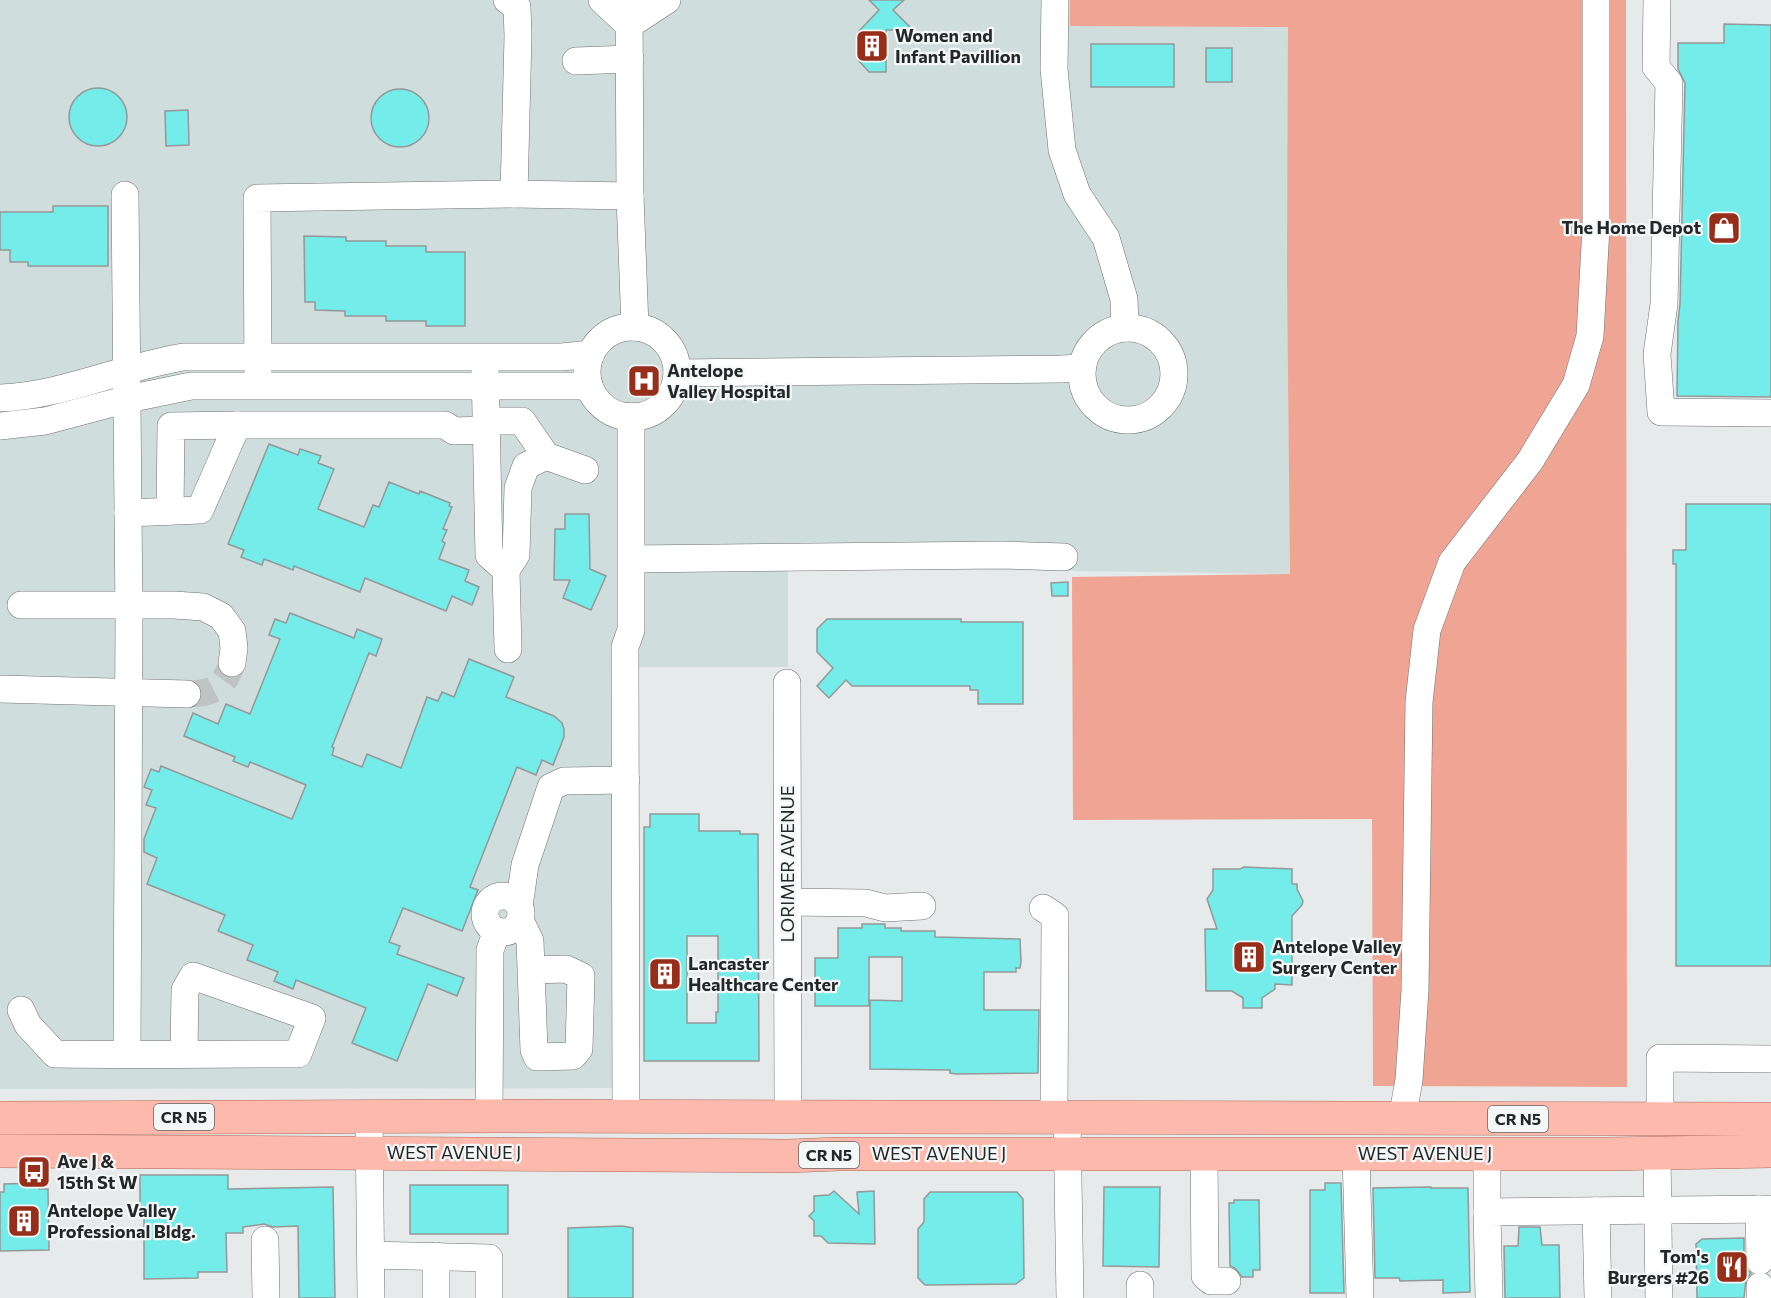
<svg xmlns="http://www.w3.org/2000/svg" width="1771" height="1298" viewBox="0 0 1771 1298" font-family="Commissioner,sans-serif">
<style>
.built{fill:#d0dddd}
.green{fill:#f0a493}
.building{fill:#74ece9;stroke:#949898;stroke-width:1.5;fill-rule:evenodd}
.lines{fill:none;stroke-linecap:round;stroke-linejoin:round}
.minor-tunnel{stroke:#bfc3c3;stroke-width:27;stroke-dasharray:27 14;stroke-linecap:butt}
.minor-casing{stroke:#6f7272;stroke-width:28}
.major-casing{stroke:#b06858;stroke-width:34}
.minor{stroke:#fff;stroke-width:27}
.major{stroke:#fdb9ab;stroke-width:33}
.labels{text-anchor:middle;stroke-width:4.5;stroke-linejoin:round;paint-order:stroke}
.shield{fill:#f3f7f7;stroke:#636565;stroke-width:1.5}
.shield-label{font-size:16px;font-weight:bold;fill:#252727}
.poi-label{font-size:18px;font-weight:bold;fill:#252727;stroke:#f3f7f7;text-anchor:start}
.street-label{font-size:18px;fill:#252727;stroke:#f3f7f7}
</style>
<rect width="100%" height="100%" fill="#e6eaea"/>
<!-- built -->
<path class="built" d="M0,0H1070V26H1288L1290,574L788,567V667H637V1088L0,1089Z"/>
<!-- green -->
<path class="green" d="M1070,0H1626L1627,1087L1373,1086L1372,819L1073,820L1072,577L1290,574L1287,271L1288,27L1070,26Z"/>
<!-- building -->
<g class="building">
<path d="M869,0H904L893,10L913,30H886V72H869L859,61V31L879,10Z"/>
<path d="M1724,24L1771,25V397L1677,396L1678,321L1680,304L1685,83L1678,69V43H1724Z"/>
<rect x="1091" y="44" width="83" height="43"/>
<rect x="1206" y="48" width="26" height="34"/>
<circle cx="98" cy="117" r="29"/>
<circle cx="400" cy="118" r="29"/>
<path d="M188,110L189,145L166,146L165,111Z"/>
<path d="M53,206H108V266H28V262H10V250H0V212H53Z"/>
<path d="M304,236L346,237V241H386V246H426V252H465V326H426V321H386V316H345V311L315,310V302H305Z"/>
<path d="M269,444L298,455L300,449L321,456L318,463L334,469L318,509L364,527L373,505L379,507L389,482L419,494L420,491L450,503L449,506L452,507L443,529L447,530L442,541L445,543L439,559L469,570L465,581L479,587L472,605L452,596L446,611L365,578L360,592L294,566L293,570L264,559L262,565L241,557L244,550L228,544Z"/>
<path d="M1686,504H1771V966H1676V564H1673V550H1686Z"/>
<path d="M565,514H589L590,569L606,576L591,610L563,598L570,580H554L555,529H565Z"/>
<path d="M1068,582V596H1052L1051,583Z"/>
<path d="M290,613L354,638L357,629L382,639L376,656L369,653L332,747L334,748L332,755L362,767L367,754L401,768L427,697L438,701L442,692L454,697L469,659L514,677L506,697L554,716L562,723L564,729V737L553,765L542,760L536,775L517,767L470,887L478,890L462,931L403,908L389,942L400,946L397,954L464,978L457,996L428,984L397,1061L352,1043L366,1008L296,980L293,989L274,981L278,972L247,960L253,945L218,931L225,915L147,884L157,858L144,852V839L156,808L146,805L152,790L144,787L151,769L159,772L161,766L292,819L306,785L250,762L248,767L233,761L235,757L184,736L193,713L218,724L226,704L250,714L280,639L269,635L275,619L286,623Z"/>
<path d="M827,619H961V622H1023V704H978V690H970V686H852L846,680L829,698L817,686L833,668L817,652V629Z"/>
<path d="M650,814H699V831H740V834H758L759,1061H644V827H650ZM687,936H718V1012H716V1023H687Z"/>
<path d="M1244,867L1292,869V884H1297V889L1303,901L1302,905L1292,916V985L1275,984V989L1262,998V1008H1243V998L1232,991H1206L1205,929H1217L1207,899L1213,890V869H1240Z"/>
<path d="M862,924H885V928H901V931H935V937L1020,939L1021,962L1020,968H1016V972H984V1010H1039L1038,1073L956,1074L950,1073V1070L870,1069V1000L902,1001V957H869V1006H815V958H838V928H862Z"/>
<path d="M140,1175H228V1189L333,1187L335,1298H299L298,1226L273,1227L264,1224L243,1227V1233H226L227,1272H198V1278L144,1279V1215H140Z"/>
<path d="M39,1183V1189H48L49,1250L0,1251V1192H4V1184Z"/>
<path d="M1325,1183H1341L1344,1293H1310V1190H1325Z"/>
<rect x="410" y="1185" width="98" height="49"/>
<path d="M1104,1187H1160L1159,1267L1103,1266Z"/>
<path d="M1431,1187V1188H1468L1470,1292L1443,1293V1280L1400,1281L1399,1278H1375L1373,1188Z"/>
<path d="M834,1191L859,1214L857,1192L874,1191L875,1244L828,1243L821,1236H814V1221L809,1216L814,1211V1196L829,1195Z"/>
<path d="M930,1192H1017L1023,1199L1024,1278L1016,1284L925,1285L918,1278V1229L924,1222V1199Z"/>
<path d="M1234,1200H1259L1260,1270H1253V1277H1242L1235,1268L1230,1266L1229,1203H1234Z"/>
<path d="M622,1226L633,1228V1298H568V1228Z"/>
<path d="M1519,1227H1540L1542,1245H1559L1560,1298H1505L1504,1246H1518Z"/>
<path d="M1744,1238V1262L1746,1269L1751,1273L1746,1279L1744,1298H1697L1696,1244L1702,1239Z"/>
</g>
<g class="lines">
<!-- minor-tunnel -->
<path class="minor-tunnel" d="M187,694C213,694 224,688 232,663"/>
<defs>
<g id="minor">
<path d="M507,0L517,7L518,36L514,194L630,196"/>
<path d="M602,0L629,25L667,0"/>
<path d="M629,0L630,196L635,327"/>
<path d="M1055,0L1054,69L1062,150L1077,194L1106,238L1124,299L1125,328"/>
<path d="M1657,0L1656,67L1669,83L1664,304L1657,354L1661,412L1771,413"/>
<path d="M576,61L630,59"/>
<path d="M125,195L129,615L127,1054"/>
<circle cx="632" cy="372" r="45"/>
<circle cx="1128" cy="374" r="46"/>
<path d="M485,367L489,555L506,570L508,649"/>
<path d="M677,373L1061,369L1082,368"/>
<path d="M258,374L257,198L514,194"/>
<path d="M0,398C62,396 122,367 183,357H562L591,354"/>
<path d="M486,421H522L546,456L585,470"/>
<path d="M0,426L45,421L128,399L191,386H589"/>
<path d="M170,511L171,426L237,425"/>
<path d="M128,513L200,510L237,425H445L454,431L487,430"/>
<path d="M632,559L1002,555L1064,557"/>
<path d="M506,570L516,555L518,488L526,466L546,456"/>
<path d="M21,605H174L203,607L221,616L232,631L234,648L232,663"/>
<path d="M787,683L788,1117"/>
<path d="M0,689L187,694"/>
<circle cx="503" cy="914" r="18"/>
<path d="M788,902L866,903L885,908L922,906"/>
<path d="M519,906L525,865L551,787L564,781L626,780"/>
<path d="M1043,908L1055,916L1054,1118"/>
<path d="M520,920L530,941L534,1050L537,1057L573,1056L579,1049L581,976L566,969L532,970"/>
<path d="M21,1010L28,1025L55,1054C136,1055 217,1054 298,1054L312,1018L193,976L185,990L184,1054"/>
<path d="M369,1116L371,1298"/>
<path d="M489,1116L490,950L497,931"/>
<path d="M626,1116L625,647L631,630V416"/>
<path d="M1067,1118L1070,1298"/>
<path d="M1402,1119L1409,1080L1415,990L1419,702L1427,630L1452,562L1530,461L1576,385L1590,336L1596,227V0"/>
<path d="M1660,1120V1058L1771,1059"/>
<path d="M1657,1153L1659,1298"/>
<path d="M1204,1154L1205,1276L1211,1281H1227"/>
<path d="M1356,1154L1360,1298"/>
<path d="M1759,1209L1760,1261"/>
<path d="M1596,1211L1598,1298"/>
<path d="M1487,1212V1154"/>
<path d="M265,1240L266,1298"/>
<path d="M371,1255L489,1258V1298"/>
<path d="M436,1256V1298"/>
<path d="M1140,1285V1298"/>
<path d="M1760,1286V1298"/>
<path d="M1489,1298L1487,1212L1771,1209"/>
</g>
<g id="major">
<path d="M0,1118L494,1116L1771,1119"/>
<path d="M0,1151L788,1156L839,1154H1607L1771,1151"/>
</g>
</defs>
<!-- minor casing -->
<use href="#minor" class="minor-casing"/>
<!-- major casing -->
<use href="#major" class="major-casing"/>
<!-- minor -->
<use href="#minor" class="minor"/>
<!-- major -->
<use href="#major" class="major"/>
</g>
<!-- icons -->
<defs>
<symbol id="building-square" viewBox="-11 -11 22 22"><rect x="-9" y="-9" width="18" height="18" rx="4" fill="#972e19" stroke="#f3f7f7"/><path d="M-4-6H4V6H1V3H-1V6H-4ZM-2.5-4.3h1.7v1.8h-1.7ZM.8-4.3h1.7v1.8H.8ZM-2.5-1h1.7V.8h-1.7ZM.8-1h1.7V.8H.8Z" fill="#fff"/></symbol>
<symbol id="shop-square" viewBox="-11 -11 22 22"><rect x="-9" y="-9" width="18" height="18" rx="4" fill="#972e19" stroke="#f3f7f7"/><path d="M-5-2.5h2.3a2.7 3.5 0 0 1 5.4 0H5L5.5 6h-11ZM-1.5-2.5h3a1.5 2.3 0 0 0-3 0Z" fill="#fff"/></symbol>
<symbol id="hospital-square" viewBox="-11 -11 22 22"><rect x="-9" y="-9" width="18" height="18" rx="4" fill="#972e19" stroke="#f3f7f7"/><path d="M-5-5h3v3.5h4V-5h3V5h-3V1.5h-4V5h-3Z" fill="#fff"/></symbol>
<symbol id="bus-square" viewBox="-11 -11 22 22"><rect x="-9" y="-9" width="18" height="18" rx="4" fill="#972e19" stroke="#f3f7f7"/><path d="M-5-6H5V4H4V6H2V4H-2V6H-4V4H-5ZM-3.5-4V0h7V-4ZM-3.5 1.2v1.5H-2V1.2ZM2 1.2v1.5H3.5V1.2Z" fill="#fff"/></symbol>
<symbol id="restaurant-square" viewBox="-11 -11 22 22"><rect x="-9" y="-9" width="18" height="18" rx="4" fill="#972e19" stroke="#f3f7f7"/><path d="M-5-6h1v4h1v-4h1v4h1v-4h1v5L-1.5 .5V6h-2V.5L-5-1ZM5-6V6H3V1.5H1.5Q1.5-4 5-6Z" fill="#fff"/></symbol>
</defs>
<g fill-rule="evenodd">
<use href="#building-square" x="853" y="27" width="38" height="38"/>
<use href="#shop-square" x="1705" y="209" width="38" height="38"/>
<use href="#hospital-square" x="625" y="362" width="38" height="38"/>
<use href="#building-square" x="1230" y="938" width="38" height="38"/>
<use href="#building-square" x="646" y="955" width="38" height="38"/>
<use href="#bus-square" x="15" y="1153" width="38" height="38"/>
<use href="#building-square" x="5" y="1202" width="38" height="38"/>
<use href="#restaurant-square" x="1713" y="1248" width="38" height="38"/>
</g>
<g class="labels">
<!-- shield labels -->
<g class="shield">
<rect x="154" y="1104" width="60" height="26" rx="4.5"/>
<rect x="1488" y="1106" width="60" height="26" rx="4.5"/>
<rect x="799" y="1142" width="60" height="26" rx="4.5"/>
</g>
<g class="shield-label">
<text x="184" y="1123">CR N5</text>
<text x="1518" y="1125">CR N5</text>
<text x="829" y="1161">CR N5</text>
</g>
<!-- poi labels -->
<g class="poi-label">
<text x="895" y="42">Women and<tspan x="895" dy="21">Infant Pavillion</tspan></text>
<text x="1701" y="234" text-anchor="end">The Home Depot</text>
<text x="667" y="377">Antelope<tspan x="667" dy="21">Valley Hospital</tspan></text>
<text x="1272" y="953">Antelope Valley<tspan x="1272" dy="21">Surgery Center</tspan></text>
<text x="688" y="970">Lancaster<tspan x="688" dy="21">Healthcare Center</tspan></text>
<text x="57" y="1168">Ave J &amp;<tspan x="57" dy="21">15th St W</tspan></text>
<text x="47" y="1217">Antelope Valley<tspan x="47" dy="21">Professional Bldg.</tspan></text>
<text x="1709" y="1263" text-anchor="end">Tom's<tspan x="1709" dy="21">Burgers #26</tspan></text>
</g>
<!-- street labels -->
<g class="street-label">
<text transform="translate(788 864) rotate(-90)" y="6">LORIMER AVENUE</text>
<text x="454" y="1159">WEST AVENUE J</text>
<text x="939" y="1160">WEST AVENUE J</text>
<text x="1425" y="1160">WEST AVENUE J</text>
</g>
</g>
</svg>
